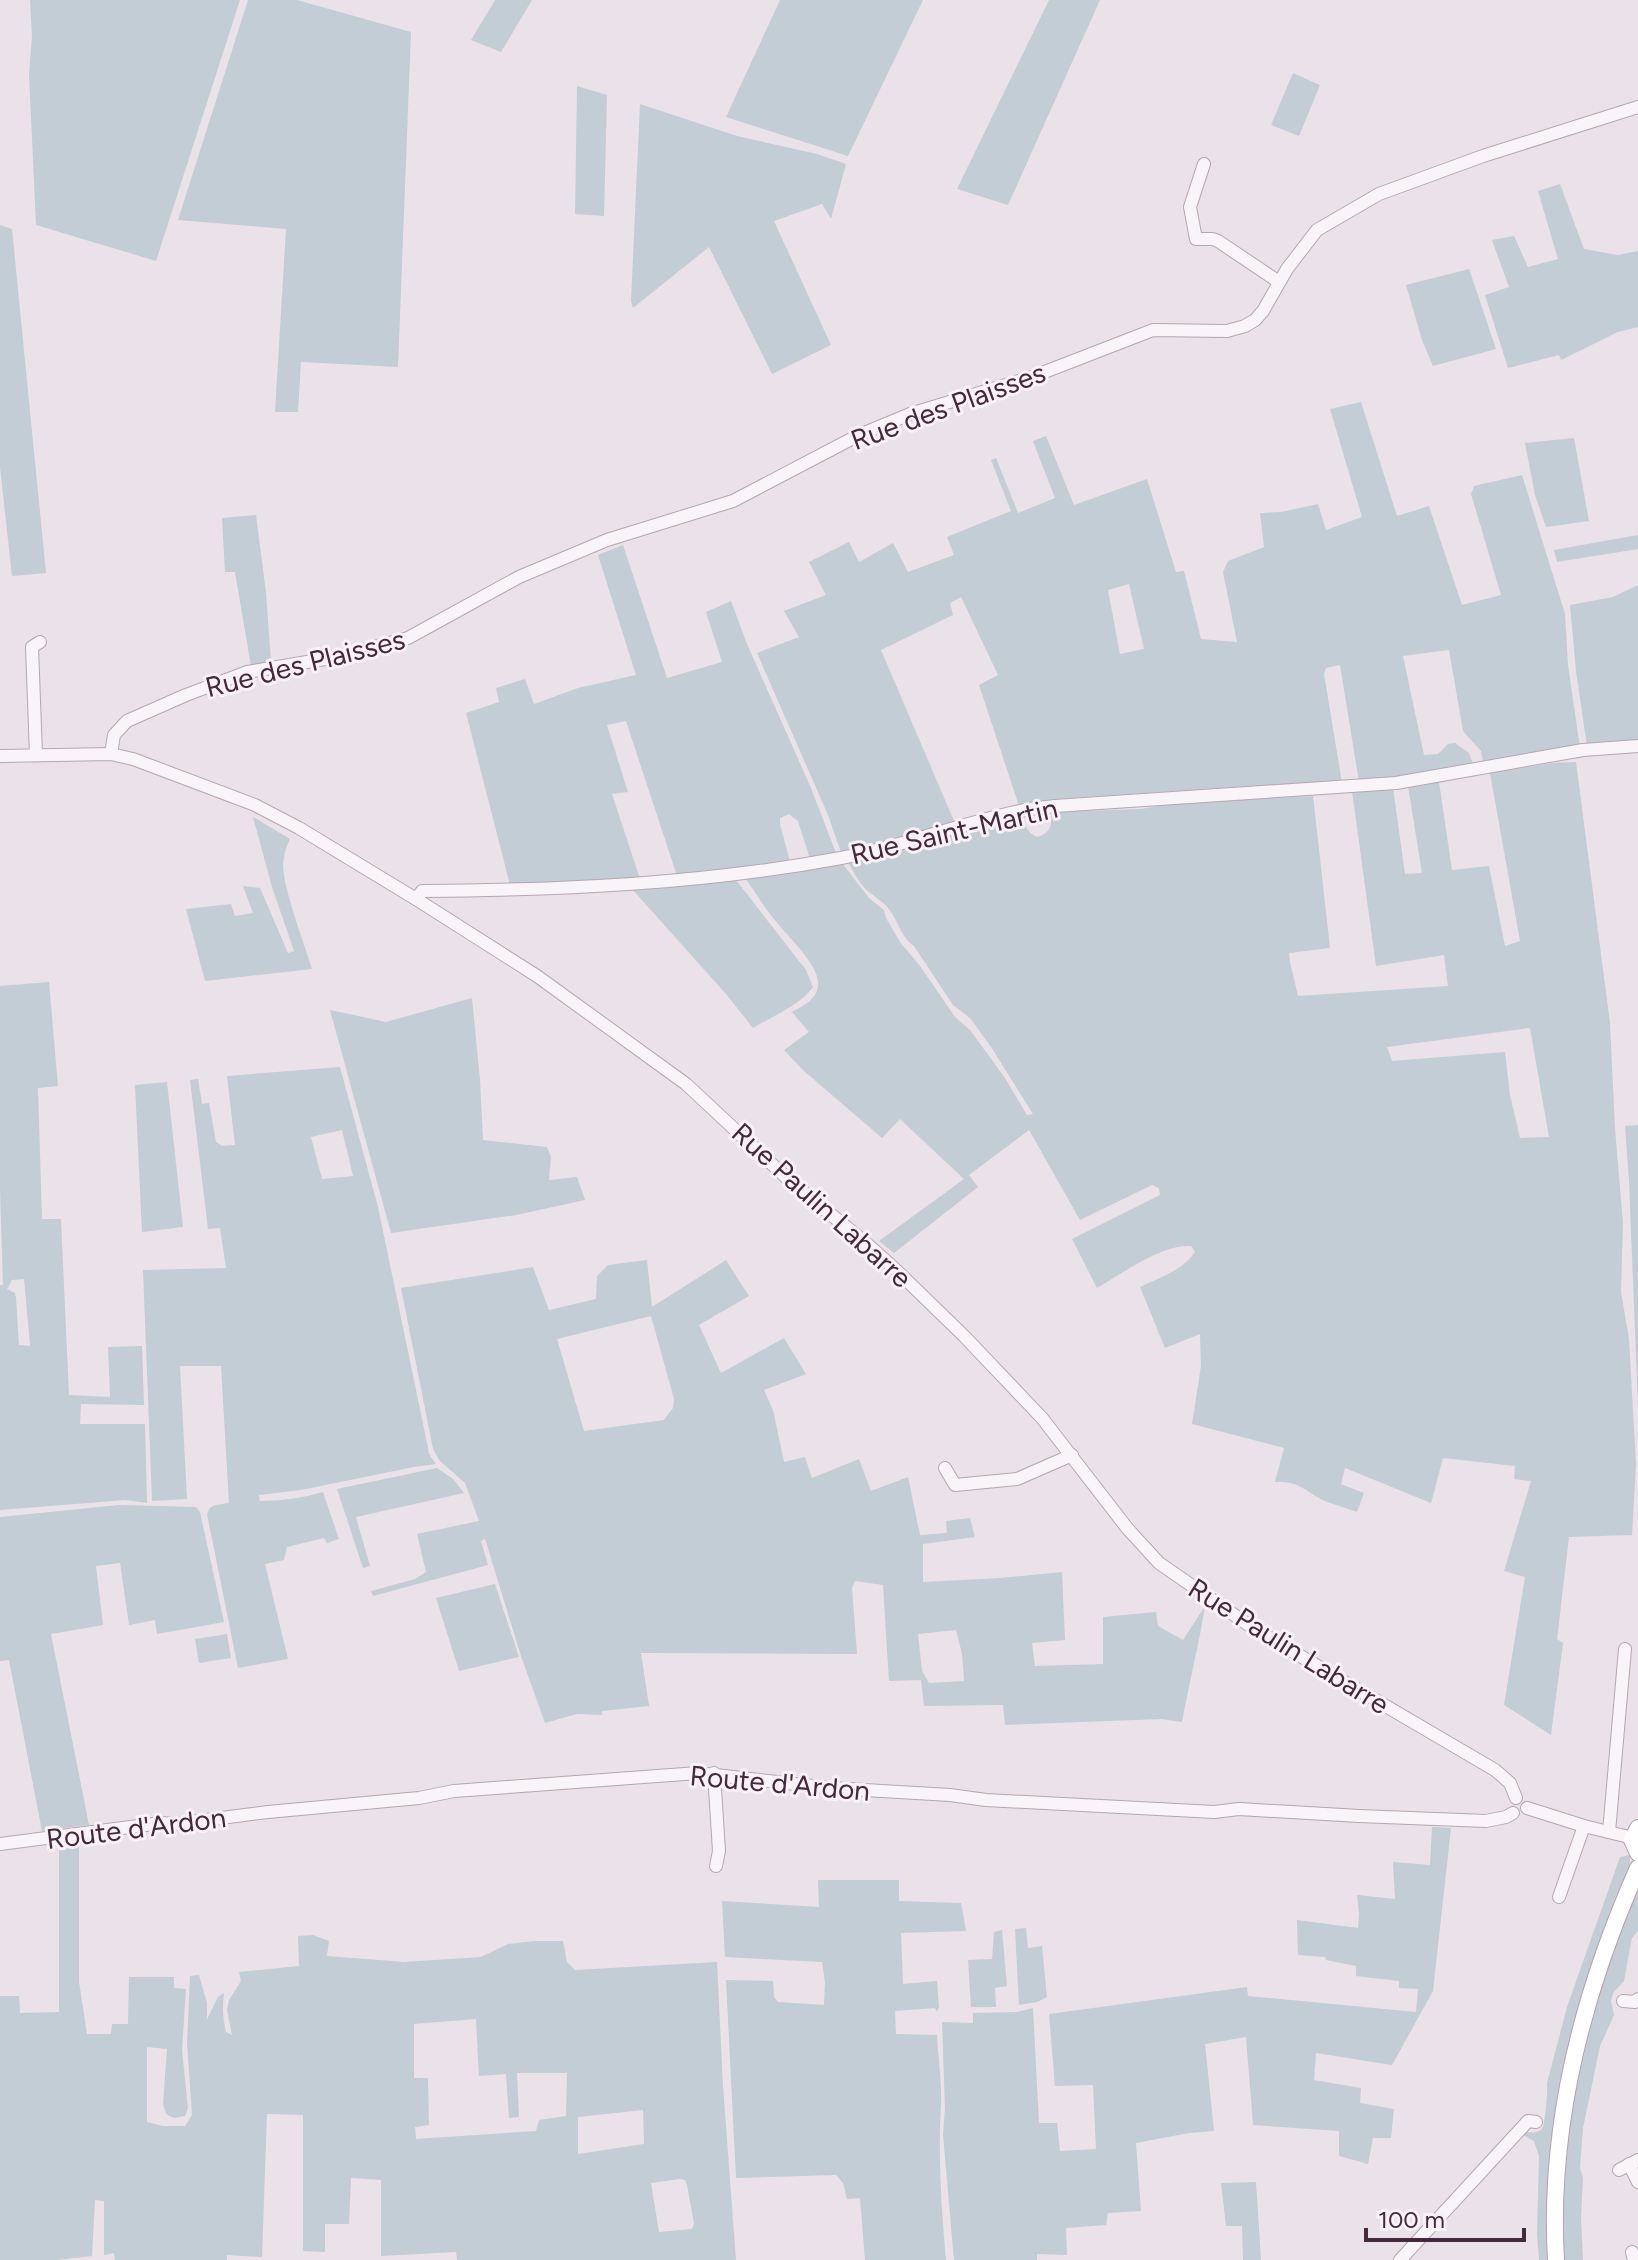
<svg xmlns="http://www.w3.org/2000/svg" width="1638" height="2260" viewBox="0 0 1638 2260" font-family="Figtree,sans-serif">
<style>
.green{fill:#c2cdd5;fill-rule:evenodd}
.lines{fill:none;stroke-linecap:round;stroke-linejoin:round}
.minor-casing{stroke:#b6a6b1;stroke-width:14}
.major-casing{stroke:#b7a0b0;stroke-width:18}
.minor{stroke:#f9f4f7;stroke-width:12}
.major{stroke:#fff;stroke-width:16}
.labels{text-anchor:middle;stroke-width:6;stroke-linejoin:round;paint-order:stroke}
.street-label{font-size:28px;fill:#44283b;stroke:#f8f1f6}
</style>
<rect width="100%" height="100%" fill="#ebe1e8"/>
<!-- green -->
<g class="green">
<path d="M30,0H240L156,261L36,225L29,74L32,37Z"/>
<path d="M248,0H297L411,32L398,367L301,362L298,412H275L286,229L178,220Z"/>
<path d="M495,0H532L501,52L471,40Z"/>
<path d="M780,0H923L848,156L726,117Z"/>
<path d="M1049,0H1100L1008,205L957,189Z"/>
<path d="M1293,73L1320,85L1299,136L1271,125Z"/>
<path d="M577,86L607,95L604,216L575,214Z"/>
<path d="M640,104L737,136L817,154L846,164L831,219L822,204L774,221L831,345L772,374L709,247L633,308L631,301Z"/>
<path d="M1560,184L1584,249L1618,255L1638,251V327L1618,332L1561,360L1559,355L1508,368L1485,295L1509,287L1492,240L1514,236L1528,267L1558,259L1538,191Z"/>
<path d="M0,225L12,229L46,573L12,576L0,467Z"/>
<path d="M1469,269L1496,349L1433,366L1422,340L1406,285Z"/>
<path d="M1361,402L1397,516L1429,506L1462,605L1501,595L1471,494L1474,486L1522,475L1565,614L1568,665L1580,748L1483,763L1481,751L1463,731L1449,650L1403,656L1424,755L1438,754L1448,744L1455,743L1469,753L1474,766L1359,782L1340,665L1326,668L1324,674L1342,783L1249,786L1057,799L1032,802L1019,806L979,685L998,675L961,597L950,603L953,615L881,650L954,821L898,840L842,855L828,815L757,653L799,637L784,611L826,595L809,562L849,542L859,562L893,543L908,572L954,555L947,537L1011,511L991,460L996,458L1018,513L1055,498L1033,441L1046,436L1074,505L1147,479L1176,572L1184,571L1201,639L1237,642L1223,572L1228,561L1264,547L1260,513L1281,512L1318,504L1326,530L1362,517L1330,409ZM1129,584L1144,649L1120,654L1108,590Z"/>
<path d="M1574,438L1589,521L1546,527L1535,495L1525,443Z"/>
<path d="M256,515L266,593L271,662L251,666L235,572H225L222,518Z"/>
<path d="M1638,535V549L1557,562L1554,550Z"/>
<path d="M623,545L667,678L722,662L706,612L731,601L747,644L811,788L836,853L810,859L798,821L789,814L780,818V824L790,862L677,876L626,721L607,725L628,792L612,794L640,879L510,885L466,713L499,702L496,688L525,679L534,704L578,688L636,675L598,555Z"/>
<path d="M1638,585V743L1587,746L1576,671L1570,605L1613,597Z"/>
<path d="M1576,762L1610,1023L1615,1129L1623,1223L1621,1292L1629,1339L1636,1464L1632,1535L1569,1537L1557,1639L1563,1643L1551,1735L1504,1705L1525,1577L1504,1571L1531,1481L1514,1479L1515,1466L1443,1458L1431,1503L1345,1468L1341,1484L1364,1493L1357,1512C1346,1508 1335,1505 1325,1501C1303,1491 1302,1481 1275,1482L1284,1448L1192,1424L1201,1366L1200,1334L1165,1348L1140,1287C1159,1278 1183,1270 1195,1252L1191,1246C1162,1244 1123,1273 1097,1288L1072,1239L1160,1195L1159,1188L1152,1185L1080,1220L1029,1130L969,1175L978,1187L894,1253L879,1241L964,1179L900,1119L882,1138L804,1071L784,1050L809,1032L792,1012C803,1006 816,1000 818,986C821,966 786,935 774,919C763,906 755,891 745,878L842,863L869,898L884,910L886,918L900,942L920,966L955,1017L970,1030L1005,1078L1027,1115L1033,1114L993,1050L971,1019L953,1005L914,946C900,936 899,922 889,909C883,902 877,898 870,893C860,885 854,873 848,862L1023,815C1025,827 1027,832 1037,837C1051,833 1052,825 1051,812L1141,809L1180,802L1313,796L1330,948L1289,953L1290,962L1298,996L1448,986L1444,955L1376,966L1352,791L1393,788L1405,874L1422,873L1408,786L1439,782L1452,870L1489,866L1505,946L1520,941L1490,773L1553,763ZM1530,1028L1549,1137L1520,1138L1510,1095L1505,1052L1392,1061L1387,1047Z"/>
<path d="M253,817L290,839C286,847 284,854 283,864C283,889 304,942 312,969L205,981L186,909L231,904L235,916L253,913L243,886L260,888L288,953L294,951L272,887Z"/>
<path d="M736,880L806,970L813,987C799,1006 773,1016 753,1028L726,994L632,889Z"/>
<path d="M49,982L58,1086L38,1088L42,1219H61L69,1395L110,1397L108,1347L142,1346L144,1405L81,1404L80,1424H145L147,1503L125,1500L0,1510V1285H3L0,1189V986ZM24,1279L30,1345V1346L19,1345L16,1298L15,1293L7,1289L12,1280Z"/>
<path d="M472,998L480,1080L483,1140L547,1147L551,1157L549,1180L577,1177L585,1200L516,1215L391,1233L330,1010L386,1022Z"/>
<path d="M340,1067L378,1207L427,1443L429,1454L436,1464L414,1467L301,1490L259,1495L260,1501C282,1501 302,1498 323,1492L339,1539L327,1543L324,1538L287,1547L284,1560L265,1564L288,1659L238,1668L207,1514C210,1503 219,1505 229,1503L221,1366H180L187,1499L152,1501L143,1270L226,1268L220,1228L208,1229L190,1080L198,1079L202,1104L209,1103L216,1142L222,1146L235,1145L227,1076ZM342,1130L353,1176L322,1179L311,1137Z"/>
<path d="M167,1082L183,1227L142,1232L135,1085Z"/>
<path d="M1638,1125V1407L1629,1180L1625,1126Z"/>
<path d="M647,1260L652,1307L726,1260L749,1296L699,1325L721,1373L784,1338L806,1374L764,1390L773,1410L784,1462L805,1457L812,1478L859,1459L871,1491L908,1477L920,1535L947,1533L946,1521L970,1518L975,1537L923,1544V1582L1001,1578L1062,1572L1065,1640L1032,1643L1035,1666L1103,1664V1617L1156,1612L1158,1626L1183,1640L1205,1606C1199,1645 1189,1683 1182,1722L1162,1719L1005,1725L1003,1705L924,1706L921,1680L889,1681L883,1585L855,1581L852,1588L857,1654L641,1653L649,1706L602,1711V1715L577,1714L545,1723L521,1656L485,1539L481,1541L488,1565L373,1596L371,1591L415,1579L426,1572L417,1534L479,1521L465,1483L439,1460L433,1449L401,1288L533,1267L549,1310L596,1299L597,1276L608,1265ZM651,1316L674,1399L673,1408L664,1420L584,1431L557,1339ZM956,1630L962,1654L964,1681L929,1683L922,1671L918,1634Z"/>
<path d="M437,1468L453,1479L464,1493L356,1517L370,1566L363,1568L337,1489Z"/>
<path d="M119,1505L196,1507L200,1512L224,1622L157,1634L155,1620L129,1625L120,1563L96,1566L103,1625L51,1634L89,1825L42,1831L9,1660L0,1661V1517Z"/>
<path d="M495,1584L519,1657L459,1671L436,1598Z"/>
<path d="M227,1634L231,1658L199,1663L195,1639Z"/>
<path d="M1432,1827L1451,1828L1433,1991L1392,2065L1316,2053L1314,2080L1361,2088L1360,2103L1394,2109L1391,2138H1373L1368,2164L1339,2156V2131L1253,2125L1246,2037L1205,2044L1214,2131L1189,2133L1136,2143L1141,2211L1108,2213L1106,2225L1066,2228L1067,2255L1037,2254V2260H954L943,2135L945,2108L942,2022L973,2023V2013L1017,2012L1033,2008L1039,2123H1057L1060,2151L1096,2149L1093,2085L1055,2086L1049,2014L1247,1987L1248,1996L1416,2012L1418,1989L1399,1988V1981L1356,1976V1966L1326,1960L1325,1957L1298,1955L1297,1920L1358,1928L1359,1914L1357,1895L1395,1899L1393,1862L1430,1865Z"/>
<path d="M79,1846V1982L87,2034H111L112,2024H128L129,1977H174V1988L186,1989L182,2050L188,2108L185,2116L174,2118L166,2114L163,2104L167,2049L147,2047V2122L163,2126H185L192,2115L187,2043L190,1976L199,1975L207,2003V2019L218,1997L224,1993C222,2007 223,2019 226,2032L232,2035L227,2010L229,2000L241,1981L239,1972L299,1966L298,1936L313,1935L329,1941L327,1956L404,1962L481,1957L508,1944L535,1941H563L567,1962L575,1970L717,1962L723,2086L736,2260H457L456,2252L381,2256V2180L351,2178L349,2224H325V2252L303,2251V2115L267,2114L262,2257L227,2255V2260H115L114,2253L104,2255V2201L95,2200L92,2256L56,2260H0V1996H19L20,2013L59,2012V1848ZM476,2019L479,2076L506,2074L509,2118L519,2117L517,2073H567L566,2116L539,2120L536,2131L416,2139L415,2127L429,2125L428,2078H414V2024ZM643,2110L644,2144L578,2154V2117ZM680,2179L685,2180L687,2185L694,2224L692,2229L659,2232L651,2183Z"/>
<path d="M1630,1855V1870L1575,2024L1550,2260H1539L1537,2234L1539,2156L1534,2141L1523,2135V2132C1529,2132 1538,2134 1542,2129C1545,2126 1548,2089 1547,2083L1567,2007L1620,1857Z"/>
<path d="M818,1880H899V1901L961,1903L966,1931L901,1933L903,1984L937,1981L939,2007L937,2012L935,2008L895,2011L896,2034L937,2035C938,2057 942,2081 941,2104C938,2155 941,2207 946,2260H865L860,2198L847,2199L843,2183L836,2175L736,2178L726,1980L773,1981L774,1997L778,2002L824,2005L825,1982L822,1962L725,1957L722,1901L819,1907Z"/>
<path d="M1638,1883V1931L1632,1938L1624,1981L1613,1993L1611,2001L1614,2015L1600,2046L1583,2128L1580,2168L1583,2178L1581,2219L1583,2260H1562L1559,2218L1568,2100L1583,2031Z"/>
<path d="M1026,1928L1028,1948L1042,1946L1047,1997L1037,2002L1019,2005L1015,1929Z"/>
<path d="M1002,1930L1007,1986L995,1988L996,2007H971L968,1960L992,1959L994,1932Z"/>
<path d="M1256,2182L1261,2260H1243L1242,2226H1226L1221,2183Z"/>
</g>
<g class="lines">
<defs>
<g id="minor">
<path d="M1204,164L1190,207L1196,239H1213L1218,241L1279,282"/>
<path d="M111,754L114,735L127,721L186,695L247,672L337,657L408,638L519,577L607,540L733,501L857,436L910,414L1029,378L1153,330L1227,331L1245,326L1255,320L1263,311L1287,269L1317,230L1379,194L1483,156L1638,107"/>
<path d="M36,755L32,647L40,642"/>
<path d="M0,756L111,754L133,759L255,805L299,828L416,899L537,976L686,1084L789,1180L867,1244L896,1270L964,1336L1042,1418L1127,1528L1159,1563L1256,1630L1495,1770L1510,1783L1516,1798"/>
<path d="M416,899L422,891C562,890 702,884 841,858C905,846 966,821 1030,809L1055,806L1396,783L1583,750L1638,746"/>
<path d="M945,1468L955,1485L1017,1479L1072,1455"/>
<path d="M714,1773L719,1851L716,1866"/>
<path d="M1527,1808L1584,1826L1633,1838"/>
<path d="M1609,1832L1625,1649"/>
<path d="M0,1844L161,1823L175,1824L268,1812L419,1798L454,1791L698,1773L831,1788L950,1795L986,1800L1214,1812L1239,1809L1359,1816L1486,1821L1506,1817L1513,1813"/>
<path d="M1559,1897L1584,1826"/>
<path d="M1623,2001L1635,2002L1638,1999"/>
<path d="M1629,2164L1638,2182"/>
<path d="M1619,2170L1638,2160"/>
<path d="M1632,2252L1634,2260"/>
<path d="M1400,2260L1528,2121L1536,2122"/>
</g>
<g id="major">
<path d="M1638,1828L1632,1840L1638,1853"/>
<path d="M1556,2260C1548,2124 1583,1992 1638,1868"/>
</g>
</defs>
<!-- minor casing -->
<use href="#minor" class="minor-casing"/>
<!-- major casing -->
<use href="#major" class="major-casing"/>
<!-- minor -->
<use href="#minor" class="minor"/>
<!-- major -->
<use href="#major" class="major"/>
</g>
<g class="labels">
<!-- street labels -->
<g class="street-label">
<text transform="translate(948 406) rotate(-20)" y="10">Rue des Plaisses</text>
<text transform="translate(305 663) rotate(-14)" y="10">Rue des Plaisses</text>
<text transform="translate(954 831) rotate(-13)" y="10">Rue Saint-Martin</text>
<text transform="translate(822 1205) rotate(42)" y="10">Rue Paulin Labarre</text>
<text transform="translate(1289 1646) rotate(32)" y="10">Rue Paulin Labarre</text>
<text transform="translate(780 1783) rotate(5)" y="10">Route d'Ardon</text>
<text transform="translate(136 1828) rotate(-7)" y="10">Route d'Ardon</text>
</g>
</g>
<!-- scale -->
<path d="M1366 2228v12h158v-12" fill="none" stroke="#44283b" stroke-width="4"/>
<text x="1378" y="2228" font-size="24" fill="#44283b" stroke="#f8f1f6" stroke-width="6" paint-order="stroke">100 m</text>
</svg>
